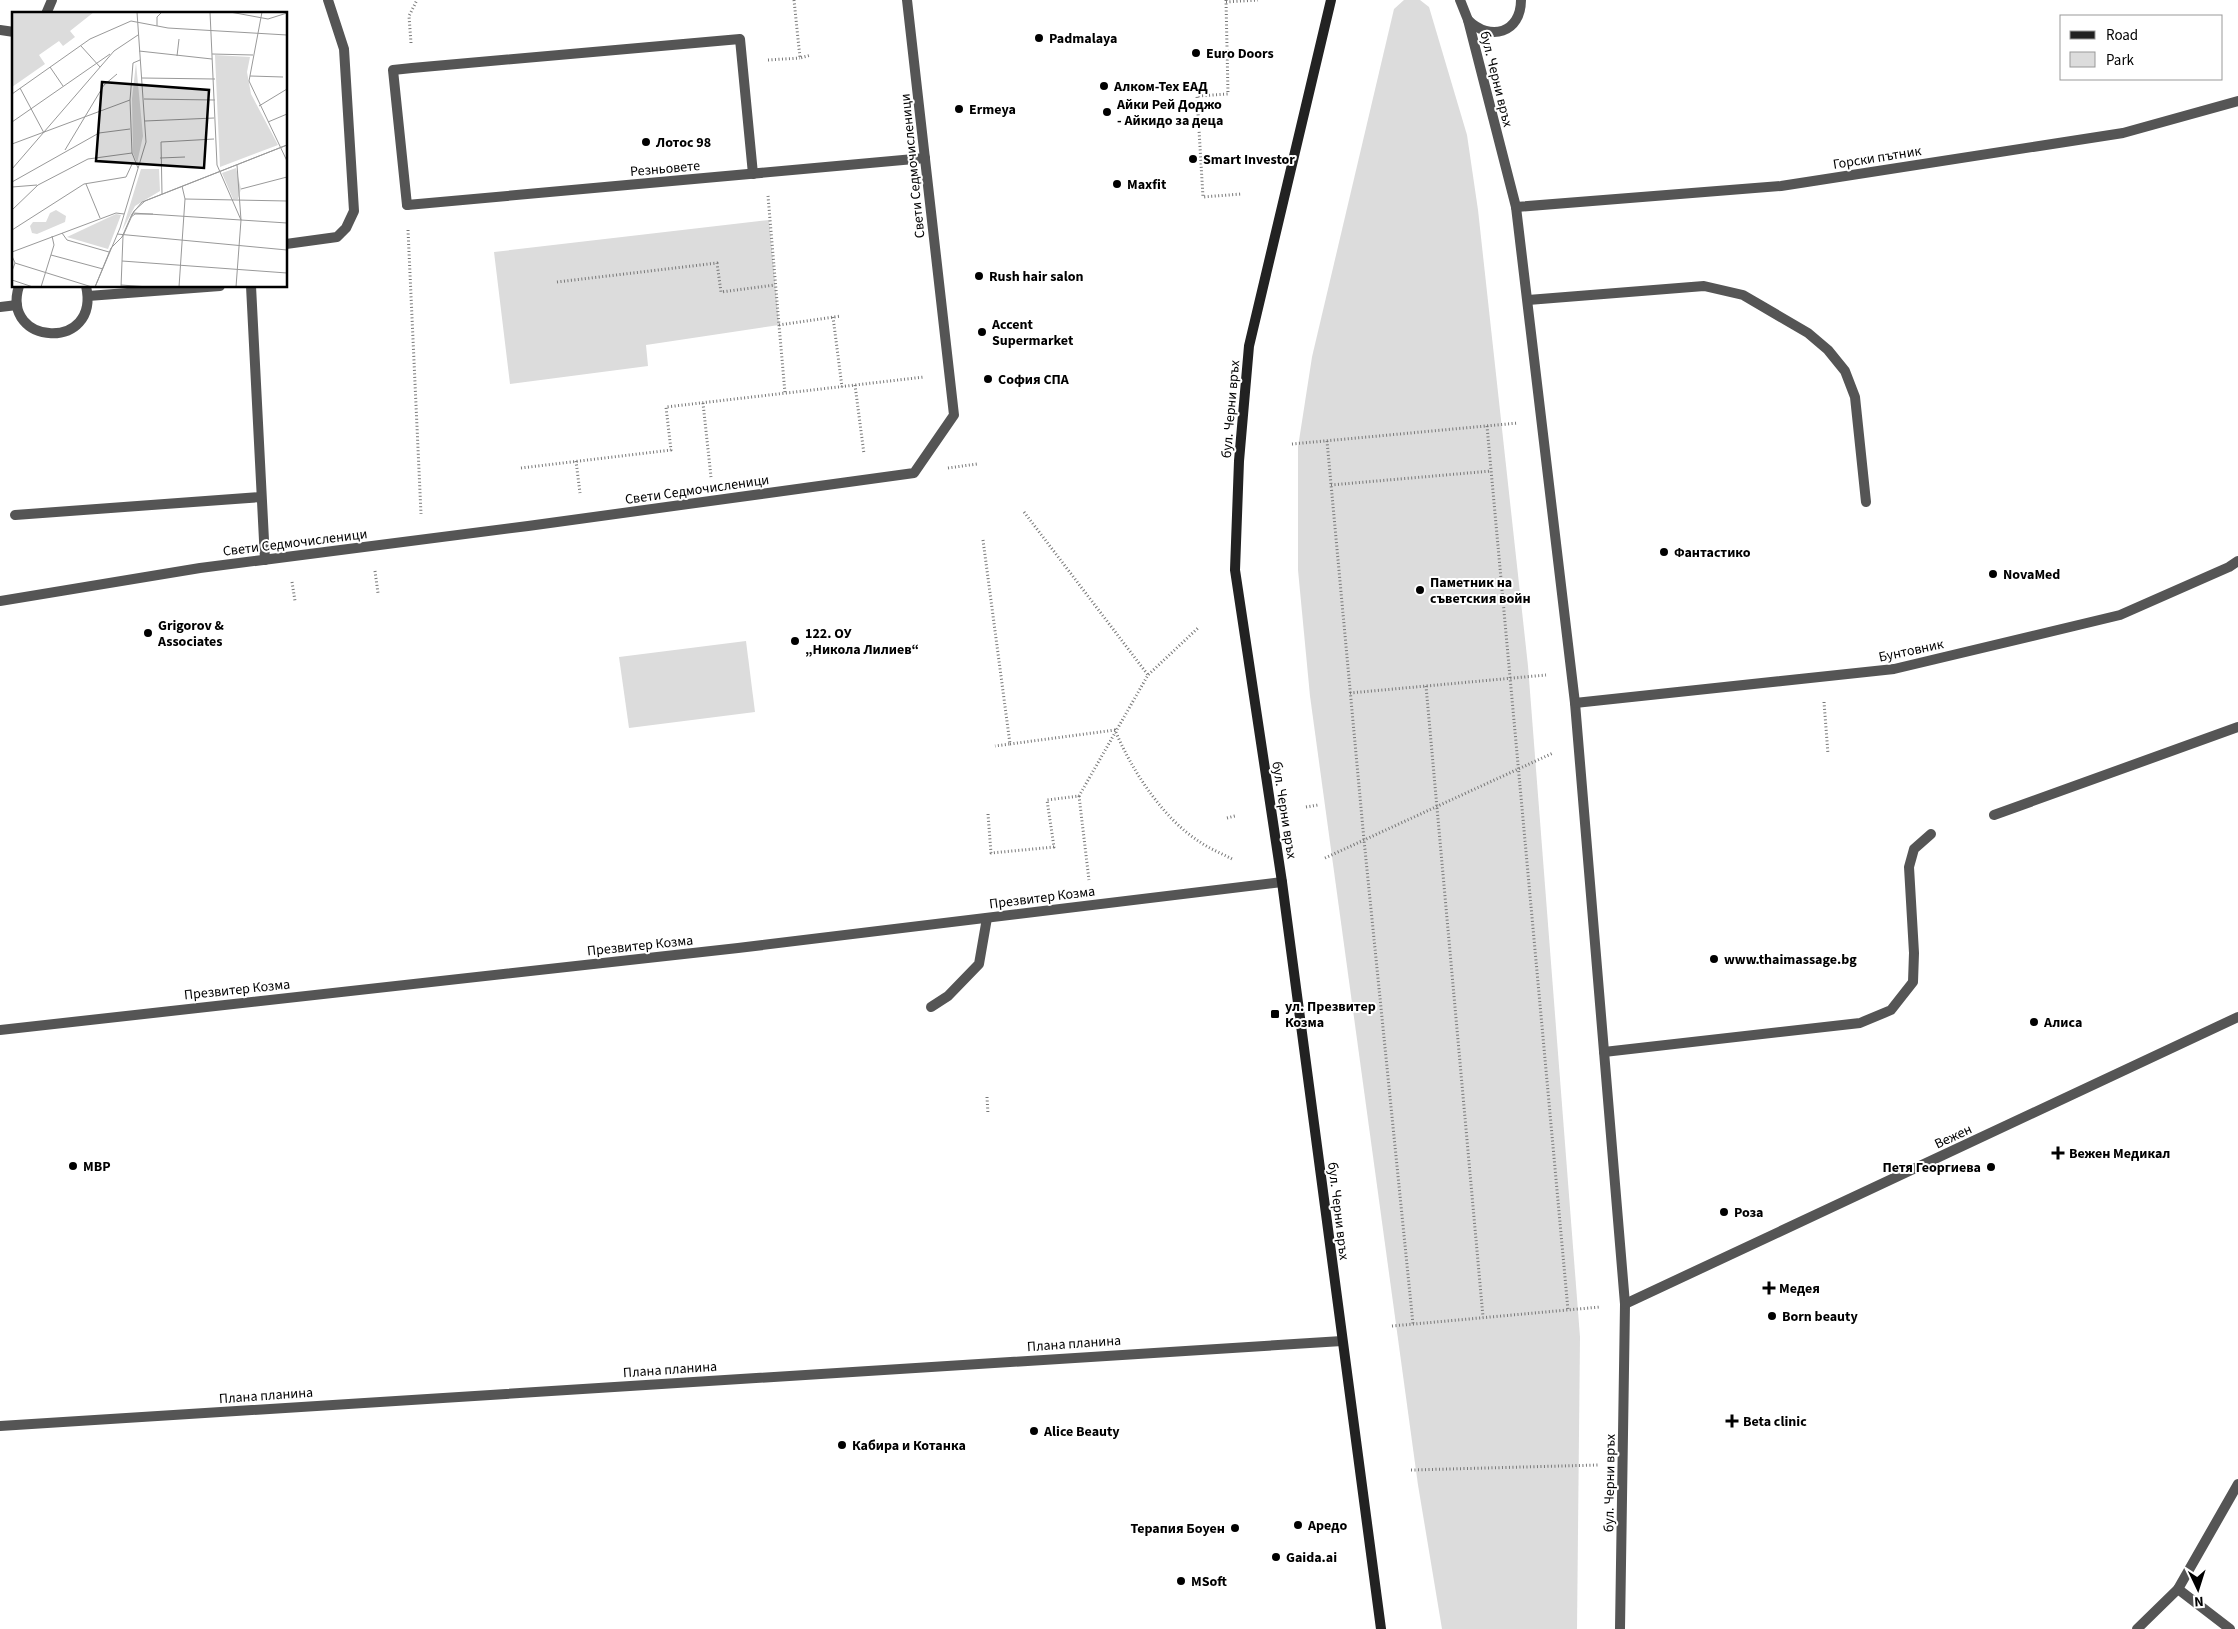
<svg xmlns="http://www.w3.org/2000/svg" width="2238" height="1629" viewBox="0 0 2238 1629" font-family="'Source Sans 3',sans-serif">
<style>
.green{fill:#dcdcdc}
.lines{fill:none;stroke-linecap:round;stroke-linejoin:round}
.path{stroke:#777;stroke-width:3;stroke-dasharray:1 2.5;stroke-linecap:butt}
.lane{stroke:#555;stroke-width:10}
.street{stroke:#555;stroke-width:10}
.secondary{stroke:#222;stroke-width:10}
.poi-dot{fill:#000;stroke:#fff;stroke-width:2}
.labels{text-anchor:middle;stroke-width:4;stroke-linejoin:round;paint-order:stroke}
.poi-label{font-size:14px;font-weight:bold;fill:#000;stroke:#fff;text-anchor:start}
.street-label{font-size:14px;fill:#000;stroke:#fff}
.inset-road{fill:none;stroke:#999;stroke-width:1}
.view{fill:#000;fill-opacity:0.15;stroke:#000;stroke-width:2.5}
.inset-edge{fill:none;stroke:#000;stroke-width:2.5}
</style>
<rect width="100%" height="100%" fill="#fff"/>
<!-- green -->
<g class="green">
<path d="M1404,0H1420L1429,7L1467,135L1478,210L1528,666L1580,1337L1577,1629H1442L1418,1485L1310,696L1298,570V447L1312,357L1394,9Z"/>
<path d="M769,220L779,325L646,345L648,366L510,384L494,252Z"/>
<path d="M746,641L755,712L629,728L619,657Z"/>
</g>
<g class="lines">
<!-- path -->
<g class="path">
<path d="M794,0L800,58L811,55"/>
<path d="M1226,0L1228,94L1197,96L1203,197L1241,194"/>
<path d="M1226,2L1258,0"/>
<path d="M411,43L409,16L417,0"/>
<path d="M768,60L800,58"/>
<path d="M768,196L779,325L841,316"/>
<path d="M408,230L421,514"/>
<path d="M557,282L717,263L721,292L775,285"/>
<path d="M833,317L842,387"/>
<path d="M779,325L785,393"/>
<path d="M855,385L864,454"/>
<path d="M703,403L711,477"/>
<path d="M1487,426L1568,1310"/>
<path d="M1327,441L1364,840L1413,1324"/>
<path d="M1292,444L1518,423"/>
<path d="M576,461L580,493"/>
<path d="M521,468L671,450L666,407L924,377"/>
<path d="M948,468L977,464"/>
<path d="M1331,485L1491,471"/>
<path d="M1024,512L1148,675"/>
<path d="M983,540L1010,744L995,746"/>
<path d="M375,571L378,593"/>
<path d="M292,582L295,601"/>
<path d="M1426,686L1483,1317"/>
<path d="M1350,693L1546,675"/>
<path d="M1824,702L1828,754"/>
<path d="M1010,744L1115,730C1131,769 1163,819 1200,842C1210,849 1223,854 1234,860"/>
<path d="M1079,796L1089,880"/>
<path d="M1306,807L1318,805"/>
<path d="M988,814L991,853L1054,847L1047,800L1079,796L1148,675L1198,628"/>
<path d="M1227,818L1235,816"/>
<path d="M1325,858L1553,753"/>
<path d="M987,1097L988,1114"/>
<path d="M1392,1326L1600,1307"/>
<path d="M1411,1470L1598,1465"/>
</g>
<!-- lane -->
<g class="lane">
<path d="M46,14L52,0"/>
<path d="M0,30L14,32"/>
<path d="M407,205L393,70L412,68L740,39L753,174"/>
<path d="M286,244L337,237L346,228L354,211L344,49L328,0"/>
<path d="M19,286C0,346 101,352 86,286"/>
<path d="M251,286L265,560"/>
<path d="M88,296L220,286"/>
<path d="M1528,300L1704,286L1743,295L1808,333L1828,350L1845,371L1855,397L1866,502"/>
<path d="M0,307L17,305"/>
<path d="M15,515L261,497"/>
<path d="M1994,815L2238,727"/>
<path d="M931,1007L948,996L979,964L987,918"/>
<path d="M1604,1052L1860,1023L1891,1010L1913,982L1914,953L1909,867L1914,849L1931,834"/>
</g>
<!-- street -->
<g class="street">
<path d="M1460,0L1468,20L1516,207L1575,703L1625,1304L1620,1629"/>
<path d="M1468,20C1490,42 1521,33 1521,0"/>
<path d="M407,205L925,158"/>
<path d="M1516,207L1781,186L2123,133L2238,101"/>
<path d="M0,601L200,568L528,526L914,473L954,415L907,0"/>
<path d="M1575,703L1894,669L2120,615L2229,567L2238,561"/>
<path d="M0,1030L738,948L1282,882"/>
<path d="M1625,1304L2238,1017"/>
<path d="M0,1426L1342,1341"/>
<path d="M2178,1589L2230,1629"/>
<path d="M2137,1629L2178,1589L2238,1484"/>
</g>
<!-- secondary -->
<path class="secondary" d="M1331,0L1249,346L1239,461L1235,570L1282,882L1381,1629"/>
</g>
<!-- markers -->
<g class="poi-dot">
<circle cx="1039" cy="38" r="5"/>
<circle cx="1196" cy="53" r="5"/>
<circle cx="1104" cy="86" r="5"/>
<circle cx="959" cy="109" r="5"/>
<circle cx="1107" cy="112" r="5"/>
<circle cx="646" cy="142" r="5"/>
<circle cx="1193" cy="159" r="5"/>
<circle cx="1117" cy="184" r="5"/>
<circle cx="979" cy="276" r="5"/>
<circle cx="982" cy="332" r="5"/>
<circle cx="988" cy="379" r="5"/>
<circle cx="1664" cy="552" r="5"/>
<circle cx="1993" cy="574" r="5"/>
<circle cx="1420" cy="590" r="5"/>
<circle cx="148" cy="633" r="5"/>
<circle cx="795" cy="641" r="5"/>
<circle cx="1714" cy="959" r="5"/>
<rect x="1270" y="1009" width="10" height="10" rx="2.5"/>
<circle cx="2034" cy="1022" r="5"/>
<path d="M2055.5 1145.5h5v5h5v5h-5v5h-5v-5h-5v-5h5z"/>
<circle cx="73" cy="1166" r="5"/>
<circle cx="1991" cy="1167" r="5"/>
<circle cx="1724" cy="1212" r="5"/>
<path d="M1766.5 1280.5h5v5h5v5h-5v5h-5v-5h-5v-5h5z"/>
<circle cx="1772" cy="1316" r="5"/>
<path d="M1729.5 1413.5h5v5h5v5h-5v5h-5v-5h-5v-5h5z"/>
<circle cx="1034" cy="1431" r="5"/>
<circle cx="842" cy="1445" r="5"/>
<circle cx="1298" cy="1525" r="5"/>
<circle cx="1235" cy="1528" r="5"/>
<circle cx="1276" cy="1557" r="5"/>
<circle cx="1181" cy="1581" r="5"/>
</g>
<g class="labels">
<!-- poi labels -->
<g class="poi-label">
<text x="1049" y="43">Padmalaya</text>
<text x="1206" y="58">Euro Doors</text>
<text x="1114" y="91">Алком-Тех ЕАД</text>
<text x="1117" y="109">Айки Рей Доджо<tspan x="1117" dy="16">- Айкидо за деца</tspan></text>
<text x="969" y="114">Ermeya</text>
<text x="656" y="147">Лотос 98</text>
<text x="1203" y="164">Smart Investor</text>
<text x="1127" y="189">Maxfit</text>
<text x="989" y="281">Rush hair salon</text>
<text x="992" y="329">Accent<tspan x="992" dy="16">Supermarket</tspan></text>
<text x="998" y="384">София СПА</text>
<text x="1674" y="557">Фантастико</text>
<text x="2003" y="579">NovaMed</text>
<text x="1430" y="587">Паметник на<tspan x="1430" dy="16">съветския войн</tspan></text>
<text x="158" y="630">Grigorov &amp;<tspan x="158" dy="16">Associates</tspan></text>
<text x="805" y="638">122. ОУ<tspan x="805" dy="16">„Никола Лилиев“</tspan></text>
<text x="1724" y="964">www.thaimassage.bg</text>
<text x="1285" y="1011">ул. Презвитер<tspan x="1285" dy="16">Козма</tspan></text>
<text x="2044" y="1027">Алиса</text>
<text x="2069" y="1158">Вежен Медикал</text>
<text x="83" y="1171">МВР</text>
<text x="1981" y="1172" text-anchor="end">Петя Георгиева</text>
<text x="1734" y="1217">Роза</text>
<text x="1779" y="1293">Медея</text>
<text x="1782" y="1321">Born beauty</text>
<text x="1743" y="1426">Beta clinic</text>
<text x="1044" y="1436">Alice Beauty</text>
<text x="852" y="1450">Кабира и Котанка</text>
<text x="1308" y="1530">Аредо</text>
<text x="1225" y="1533" text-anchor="end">Терапия Боуен</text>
<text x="1286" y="1562">Gaida.ai</text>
<text x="1191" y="1586">MSoft</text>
</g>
<!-- street labels -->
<g class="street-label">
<text transform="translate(1497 79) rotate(76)" y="5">бул. Черни връх</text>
<text transform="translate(1877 157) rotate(-9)" y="5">Горски пътник</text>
<text transform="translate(912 166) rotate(-96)" y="5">Свети Седмочисленици</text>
<text transform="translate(665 168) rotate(-5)" y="5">Резньовете</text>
<text transform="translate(1230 409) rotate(-85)" y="5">бул. Черни връх</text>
<text transform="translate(697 489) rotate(-8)" y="5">Свети Седмочисленици</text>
<text transform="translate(295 542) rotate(-7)" y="5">Свети Седмочисленици</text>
<text transform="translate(1911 650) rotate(-12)" y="5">Бунтовник</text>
<text transform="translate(1285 810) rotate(81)" y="5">бул. Черни връх</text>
<text transform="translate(1042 897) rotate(-7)" y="5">Презвитер Козма</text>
<text transform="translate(640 945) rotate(-6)" y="5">Презвитер Козма</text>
<text transform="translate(237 989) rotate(-6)" y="5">Презвитер Козма</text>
<text transform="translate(1953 1136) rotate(-25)" y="5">Вежен</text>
<text transform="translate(1339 1211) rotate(83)" y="5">бул. Черни връх</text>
<text transform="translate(1074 1343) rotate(-4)" y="5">Плана планина</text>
<text transform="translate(670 1369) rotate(-4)" y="5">Плана планина</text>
<text transform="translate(266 1395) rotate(-4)" y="5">Плана планина</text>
<text transform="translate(1609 1483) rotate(-89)" y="5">бул. Черни връх</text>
</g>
</g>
<!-- overview -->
<g transform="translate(12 12)">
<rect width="275" height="275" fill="#fff"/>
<path d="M0,0H82L58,19L63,25L51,34L47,29L27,43L33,52L0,75ZM203,43L238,45L235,60L239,82L266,133L208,155ZM124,51L131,124L125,151L121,141L120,87ZM224,156L229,177L226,187H221L210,161ZM129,157H147L148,179L123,194L110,219ZM44,198L54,204L53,210L25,222L20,221L18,214L21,210H34L38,201ZM104,202L109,203L96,237L55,225Z" fill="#dcdcdc"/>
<path class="inset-road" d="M198,0L205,153L229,208M218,0L256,7L275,1M250,0L237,69L275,149M145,14V5L150,0M69,34L88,55M102,39L126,23M127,39L200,47M200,42L241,43M165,44L167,27M38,55L51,74M238,64L271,65M130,66L203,67M8,76L32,121M0,82L78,27L119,9L156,16L275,23M132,87L203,88M247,94L275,77M133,109L202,106M0,110L98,42M256,110L275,102M0,132L118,88M53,138L92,73L105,62M148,146L173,145M126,156L120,141L118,88L121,51L128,48M0,157L102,39M0,170L87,121L118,117M74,172L88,206M0,175L25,173M229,177L275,165M150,182L149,130L202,127M173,187L275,189M0,198L26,173L76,147L120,141M121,201L275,211M119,205L123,202H141M0,218L72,172L114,165L121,150M50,221L55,228L97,240M105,222L275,238M102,233L111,224L122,199L133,189L275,133M0,240L104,201L112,202M39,243L91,257M0,244L3,251L0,259M110,249L275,261M3,251L80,275M0,268L21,275M109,273L137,275M29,275L42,233L40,224M83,275L108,216L134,130L125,0M83,275L99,236L110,225L120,202L130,190L275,133M109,275L111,224M167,275L173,187L170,174M224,275L229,208L225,153"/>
<path class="view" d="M90,70L197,78L192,156L84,149Z"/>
<rect width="275" height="275" class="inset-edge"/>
</g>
<!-- legend -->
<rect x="2060" y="15" width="162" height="65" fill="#ffffff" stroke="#999999"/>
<rect x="2070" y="31" width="25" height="8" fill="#222222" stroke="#999999"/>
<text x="2106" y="40" font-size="15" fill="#000000">Road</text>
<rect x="2070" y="52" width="25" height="15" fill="#dcdcdc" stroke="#999999"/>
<text x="2106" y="65" font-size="15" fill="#000000">Park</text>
<!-- north arrow -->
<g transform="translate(2198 1589) rotate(176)" stroke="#ffffff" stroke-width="4" paint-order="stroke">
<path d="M0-4L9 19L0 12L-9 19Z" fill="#000000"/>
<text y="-8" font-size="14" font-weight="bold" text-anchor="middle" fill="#000000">N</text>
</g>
</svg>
